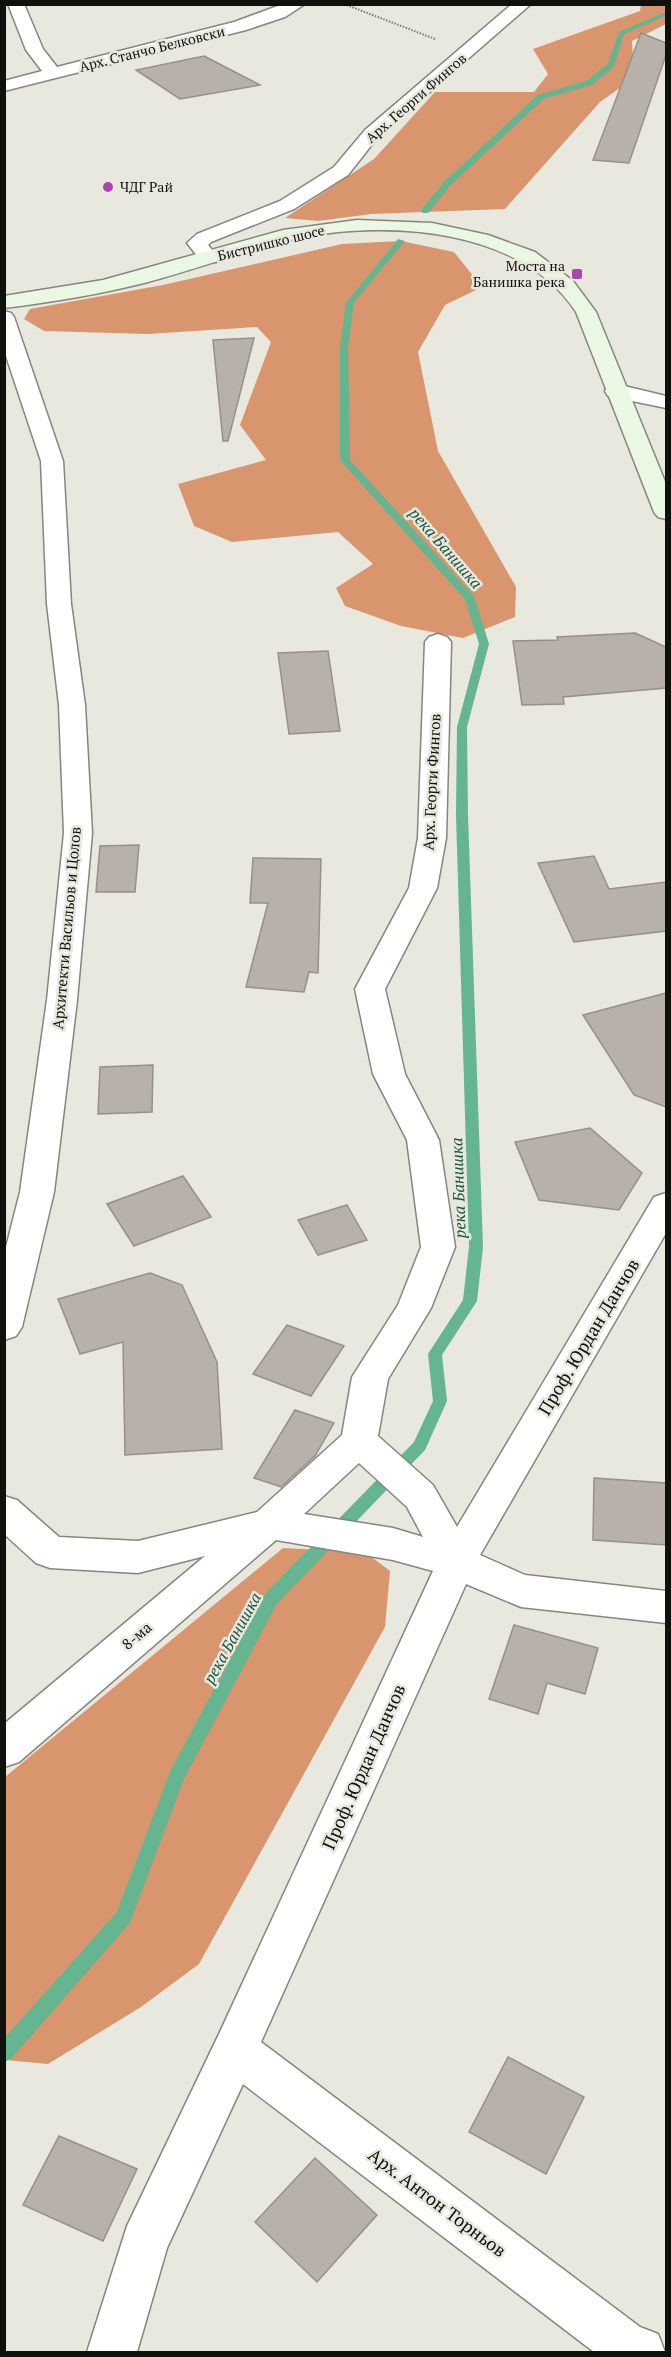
<svg xmlns="http://www.w3.org/2000/svg" width="671" height="2357" viewBox="0 0 671 2357" font-family="'PT Serif',serif">
<style>
.forest{fill:#d9956e}
.lines{fill:none;stroke-linecap:round;stroke-linejoin:round}
.stream{fill:#64b590;fill-rule:evenodd}
.building{fill:#b7b1a9;stroke:#959088;stroke-width:1.5}
.street-casing{stroke:#86867e;stroke-width:3}
.secondary-casing{stroke:#86867e;stroke-width:3}
.path{stroke:#7a7a74;stroke-width:2;stroke-dasharray:1.5 1.5;stroke-linecap:butt}
.street{fill:#fff;fill-rule:evenodd}
.secondary{fill:#eaf7e3;fill-rule:evenodd}
.poi-dot{fill:#a947ae;stroke:#e8e8df;stroke-width:2}
.labels{text-anchor:middle;stroke-width:5;stroke-linejoin:round;paint-order:stroke}
.far-street-label{font-size:14px;fill:#10100d;stroke:#e8e8df}
.far-poi-label{font-size:14px;fill:#10100d;stroke:#e8e8df;text-anchor:start}
.street-label{font-size:15px;fill:#10100d;stroke:#e8e8df}
.water-label{font-size:16px;font-style:italic;fill:#17563d;stroke:#e8e8df}
.near-street-label{font-size:18px;fill:#10100d;stroke:#e8e8df}
</style>
<rect width="100%" height="100%" fill="#e8e8df"/>
<!-- forest -->
<g class="forest">
<path d="M641,5H666V24L632,41L634,78L600,102L505,209L371,214L318,221L285,218L374,159L435,92H534L548,74L533,49L640,11Z"/>
<path d="M401,241L454,252L482,287L445,305L418,352L438,451L516,587L515,617L463,638L401,626L345,606L336,588L373,564L338,532L232,542L194,526L178,484L266,460L240,425L271,342L257,327L148,334L44,331L24,319L30,309L163,285L342,244Z"/>
<path d="M283,1548L365,1552L390,1571L385,1627L199,1964L141,2007L48,2064L5,2060V1777Z"/>
</g>
<g class="lines">
<!-- stream -->
<g class="stream">
<path d="M666,12V16L624,34L614,67L592,85L544,99L451,185L428,213H422V209L445,181L538,95L586,81L608,64L619,32Z"/>
<path d="M398,239L405,241L354,303L348,347L350,460L474,596L489,644L467,727L468,815L483,1247L477,1301L442,1355L447,1401L425,1450L277,1604L184,1779L130,1923L11,2059L4,2062V2039L117,1912L170,1772L265,1594L414,1442L433,1401L428,1354L463,1300L469,1247L456,815L457,727L479,644L465,599L340,460V347L346,303Z"/>
</g>
</g>
<!-- building -->
<g class="building">
<path d="M641,33L666,43V55L629,163L593,160Z"/>
<path d="M204,56L260,85L180,99L136,70Z"/>
<path d="M254,338L228,441H223L213,340Z"/>
<path d="M635,633L666,647V688L563,697L564,704L522,705L513,641L558,640L557,637Z"/>
<path d="M328,651L340,731L289,734L278,653Z"/>
<path d="M139,845L135,892H96L100,846Z"/>
<path d="M594,856L609,889L666,882V931L574,942L538,863Z"/>
<path d="M253,858L321,859L318,973L309,972L304,992L246,987L268,903H250Z"/>
<path d="M666,993V1107L634,1095L583,1015Z"/>
<path d="M153,1065L152,1112L98,1114L100,1067Z"/>
<path d="M590,1128L642,1173L619,1210L539,1200L515,1142Z"/>
<path d="M183,1176L211,1217L134,1246L107,1204Z"/>
<path d="M347,1205L367,1240L318,1255L298,1220Z"/>
<path d="M150,1273L182,1285L217,1362L222,1449L125,1455L123,1342L80,1354L58,1299Z"/>
<path d="M287,1325L344,1346L311,1396L253,1374Z"/>
<path d="M295,1410L334,1423L315,1456L281,1487L254,1478Z"/>
<path d="M594,1478L666,1483V1545L593,1540Z"/>
<path d="M514,1625L598,1648L585,1694L547,1683L538,1714L489,1699Z"/>
<path d="M508,2057L584,2097L546,2174L469,2132Z"/>
<path d="M59,2136L137,2169L103,2241L23,2205Z"/>
<path d="M315,2158L377,2215L317,2282L255,2222Z"/>
</g>
<g class="lines">
<defs>
<g id="street">
<path d="M8,4H24L43,49L57,67L234,22L283,4H305L285,17L246,30L4,91V81L42,71L26,50Z"/>
<path d="M512,4H531L377,138L348,175L294,209L211,242L208,245L219,258L216,262H202L187,243L197,234L280,201L334,167L365,130Z"/>
<path d="M4,311L11,313L14,317L63,461L71,604L85,705L92,833L77,1000L54,1192L22,1327L16,1336L4,1340V1255L20,1192L47,1000L64,833L59,705L47,604L41,461L4,350Z"/>
<path d="M616,384L666,396V408L608,396L605,391L608,386Z"/>
<path d="M438,634L447,637L451,642L446,838L437,888L385,989L405,1074L439,1140L455,1247L431,1308L388,1379L378,1436L433,1485L457,1527L654,1197L666,1193V1233L480,1555L525,1575L666,1591V1623L521,1607L466,1584L261,2042L640,2327L658,2334L665,2352H594L243,2084L167,2248L137,2352H87L127,2226L219,2034L433,1571L393,1560L276,1540L19,1762L4,1767V1724L205,1556L138,1573L50,1568L36,1563L4,1534V1496L17,1500L59,1537L138,1541L257,1512L342,1435L352,1377L398,1305L421,1247L407,1140L373,1074L355,989L409,888L418,838L425,642L429,637ZM359,1463L407,1507L423,1537L393,1528L304,1514Z"/>
</g>
<path id="secondary" d="M357,220L432,223L488,235L535,252L573,281L596,312L666,484V519L658,517L654,512L576,312C523,230 393,220 305,237C252,248 200,268 148,282C101,294 53,302 4,308V296L103,280L283,230Z"/>
</defs>
<!-- street casing -->
<use href="#street" class="street-casing"/>
<!-- secondary casing -->
<use href="#secondary" class="secondary-casing"/>
<!-- path -->
<path class="path" d="M344,4L435,39"/>
<!-- street -->
<use href="#street" class="street"/>
<!-- secondary -->
<use href="#secondary" class="secondary"/>
</g>
<!-- markers -->
<g class="poi-dot">
<circle cx="108" cy="187" r="6"/>
<rect x="571" y="268" width="12" height="12" rx="3"/>
</g>
<g class="labels">
<!-- far-street labels -->
<g class="far-street-label">
<text transform="translate(152 49) rotate(-14)" y="5">Арх. Станчо Белковски</text>
<text transform="translate(416 98) rotate(-41)" y="5">Арх. Георги Фингов</text>
<text transform="translate(271 243) rotate(-14)" y="5">Бистришко шосе</text>
</g>
<!-- far-poi labels -->
<g class="far-poi-label">
<text x="120" y="192">ЧДГ Рай</text>
<text x="565" y="271" text-anchor="end">Моста на<tspan x="565" dy="16">Банишка река</tspan></text>
</g>
<!-- street labels -->
<g class="street-label">
<text transform="translate(432 782) rotate(-87)" y="5">Арх. Георги Фингов</text>
<text transform="translate(67 928) rotate(-85)" y="5">Архитекти Васильов и Цолов</text>
<text transform="translate(137 1636) rotate(-40)" y="5">8-ма</text>
</g>
<!-- water labels -->
<g class="water-label">
<text transform="translate(446 548) rotate(49)" y="6">река Банишка</text>
<text transform="translate(458 1188) rotate(-92)" y="6">река Банишка</text>
<text transform="translate(232 1638) rotate(-61)" y="6">река Банишка</text>
</g>
<!-- near-street labels -->
<g class="near-street-label">
<text transform="translate(589 1337) rotate(-59)" y="6">Проф. Юрдан Данчов</text>
<text transform="translate(364 1767) rotate(-66)" y="6">Проф. Юрдан Данчов</text>
<text transform="translate(437 2203) rotate(37)" y="6">Арх. Антон Торньов</text>
</g>
</g>
<!-- border -->
<rect width="671" height="2357" fill="none" stroke="#10100d" stroke-width="12"/>
</svg>
